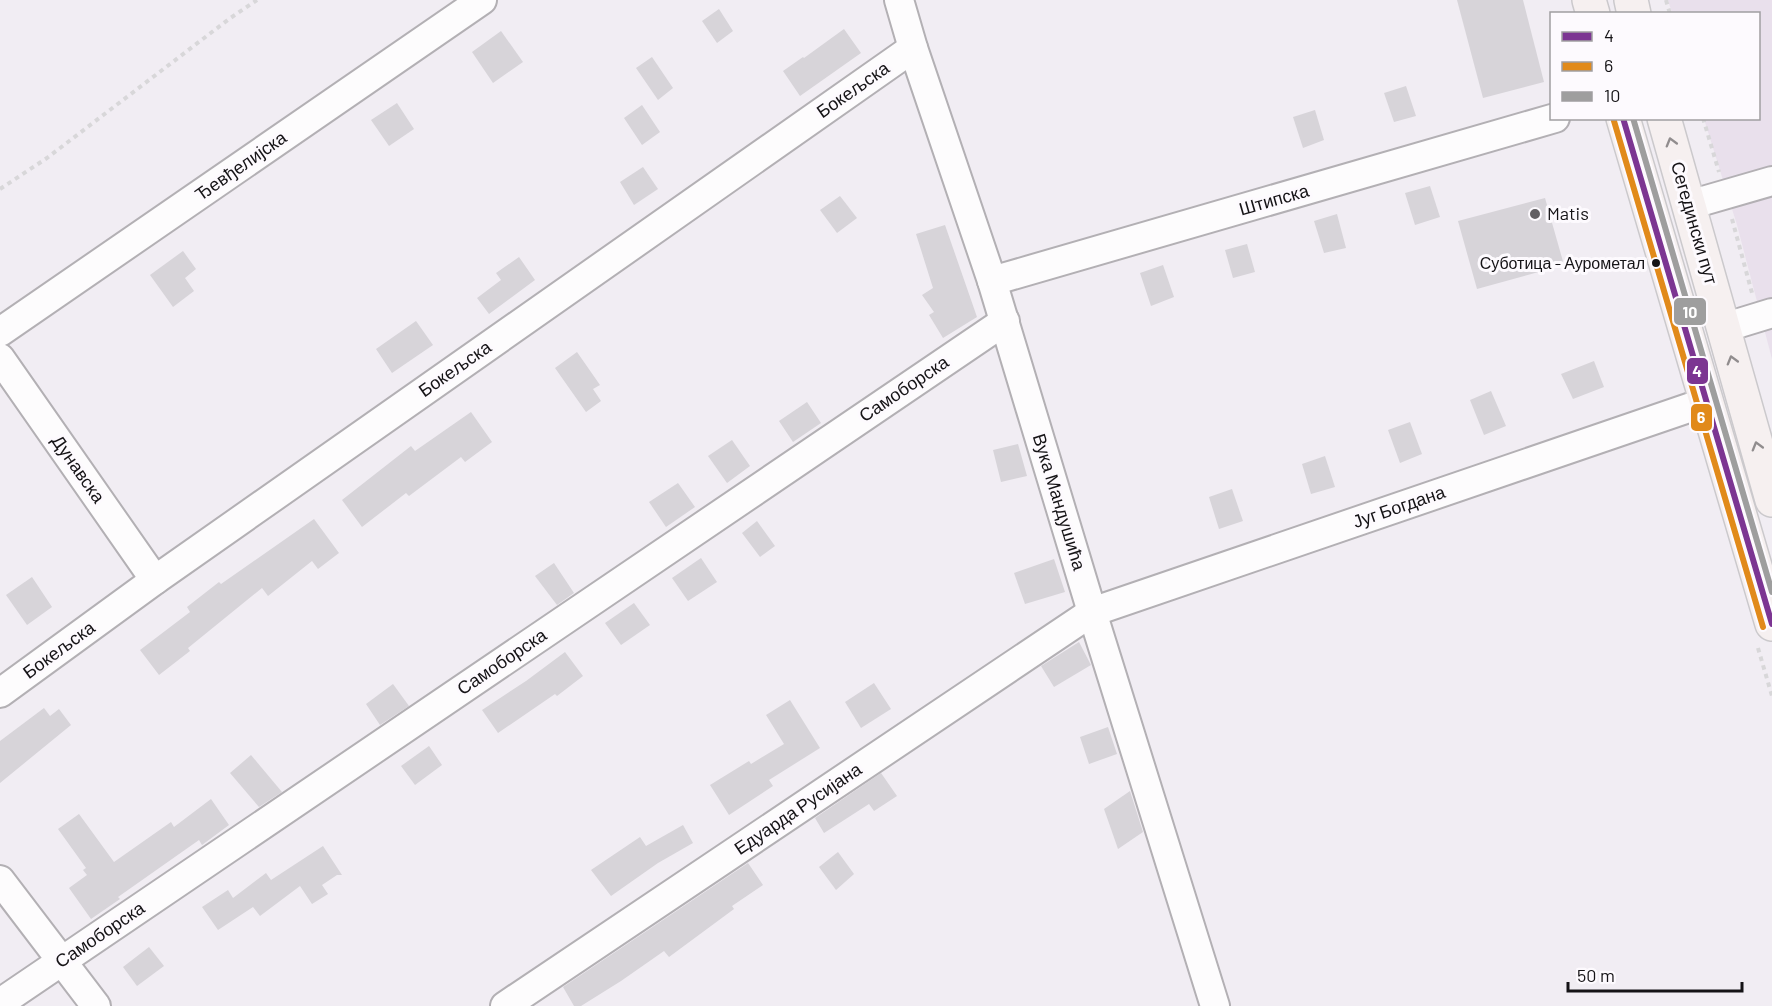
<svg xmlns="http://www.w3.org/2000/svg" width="1772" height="1006" viewBox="0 0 1772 1006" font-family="Barlow,sans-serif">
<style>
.built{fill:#e9e0ec}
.building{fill:#d7d4d9}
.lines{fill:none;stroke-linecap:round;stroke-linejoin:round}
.minor-casing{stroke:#b3b0b4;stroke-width:32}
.major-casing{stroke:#cbc9cc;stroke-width:36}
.path{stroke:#d8d7d9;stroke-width:4;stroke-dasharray:4.5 4.5;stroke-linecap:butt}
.minor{stroke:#fdfcfd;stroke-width:28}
.major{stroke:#f6f0f0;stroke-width:33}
.bus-1-casing{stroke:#fdfafe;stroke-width:10}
.bus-2-casing{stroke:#fdfafe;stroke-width:10}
.bus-3-casing{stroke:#fdfafe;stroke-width:10}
.bus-1{stroke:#7c3592;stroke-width:6}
.bus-2{stroke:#e18a1a;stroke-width:6}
.bus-3{stroke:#9e9e9e;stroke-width:6}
.oneway{stroke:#918d8e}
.poi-dot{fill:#625f63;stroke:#fdfafe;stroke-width:2}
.bus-dot{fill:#151316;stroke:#fdfafe;stroke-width:2}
.labels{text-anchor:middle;stroke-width:6;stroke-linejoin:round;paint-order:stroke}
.bus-label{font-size:16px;fill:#151316;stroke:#fdfafe;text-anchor:end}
.street-label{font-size:18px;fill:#151316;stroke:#fdfafe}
.poi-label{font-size:18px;fill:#151316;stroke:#fdfafe;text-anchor:start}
.line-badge{stroke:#fdfafe;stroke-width:2}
.badge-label{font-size:16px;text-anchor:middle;font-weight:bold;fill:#fff}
</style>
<rect width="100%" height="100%" fill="#f1edf3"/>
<!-- built -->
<path class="built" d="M1668,0H1772V359L1737,225L1704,119L1758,118V14L1672,13Z"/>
<!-- building -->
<g class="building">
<path d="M1457,0H1523L1544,82L1483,98Z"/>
<path d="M719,9L733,31L717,43L702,21Z"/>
<path d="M844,29L861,53L800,96L783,71L803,57L804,58Z"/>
<path d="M501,31L523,62L493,83L472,52Z"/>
<path d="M652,57L673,88L658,100L636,68Z"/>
<path d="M1406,86L1416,116L1394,122L1384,93Z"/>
<path d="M397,103L414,129L389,146L371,120Z"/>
<path d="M642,105L660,132L642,145L624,118Z"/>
<path d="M1315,110L1324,140L1303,148L1293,117Z"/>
<path d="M643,167L658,189L634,205L620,182Z"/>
<path d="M1430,186L1440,217L1415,225L1405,193Z"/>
<path d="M840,196L857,218L837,233L820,210Z"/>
<path d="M1545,198L1564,265L1477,289L1458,221Z"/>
<path d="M1337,214L1346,248L1324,253L1314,221Z"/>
<path d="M945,225L977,317L943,338L929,315L934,312L922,295L933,288L916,234Z"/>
<path d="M1247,244L1255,272L1233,278L1225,250Z"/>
<path d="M183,251L196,269L185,278L194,291L173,307L150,275Z"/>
<path d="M519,257L535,280L489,314L477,298L501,280L496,273Z"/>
<path d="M1163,265L1174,297L1151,306L1140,273Z"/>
<path d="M416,321L433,345L392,373L376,349Z"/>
<path d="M577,352L600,385L593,389L601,401L586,412L555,368Z"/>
<path d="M1594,361L1604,387L1573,399L1561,374Z"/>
<path d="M1491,391L1506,426L1484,435L1470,400Z"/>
<path d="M807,402L821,423L793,442L779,421Z"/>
<path d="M471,412L492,442L465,462L461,457L409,496L406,493L362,527L342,500L411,446L415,451Z"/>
<path d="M1410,422L1422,454L1400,463L1388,430Z"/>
<path d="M732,440L750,466L727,483L708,456Z"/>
<path d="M1018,444L1027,476L1001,482L993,450Z"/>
<path d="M1325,456L1335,487L1311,494L1302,464Z"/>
<path d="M678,483L695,507L666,527L649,502Z"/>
<path d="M1232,489L1243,521L1219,529L1209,497Z"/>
<path d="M314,519L339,553L318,569L312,561L268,596L262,588L188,648L190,651L159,675L140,650L190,612L187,607L219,582L221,584Z"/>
<path d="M757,521L775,546L760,557L742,533Z"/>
<path d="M701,558L717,582L688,601L672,578Z"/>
<path d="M1054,559L1065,592L1025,604L1014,573Z"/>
<path d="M554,563L574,593L557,605L535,576Z"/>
<path d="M32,577L52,607L27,625L6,595Z"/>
<path d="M634,603L650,625L621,645L605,623Z"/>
<path d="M1079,642L1091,665L1054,687L1041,666Z"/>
<path d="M565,652L583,676L557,696L555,694L498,733L482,710L526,681Z"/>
<path d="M874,683L891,709L861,728L845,702Z"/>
<path d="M393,684L409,706L380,725L366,704Z"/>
<path d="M790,700L820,748L769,780L773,786L729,815L710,785L749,761L751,764L784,744L766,715Z"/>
<path d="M44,708L50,716L59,709L71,725L0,783V741Z"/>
<path d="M1108,727L1117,754L1089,764L1080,737Z"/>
<path d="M429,746L442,765L415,785L401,766Z"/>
<path d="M251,755L282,792L259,807L230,773Z"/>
<path d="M881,773L897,796L874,811L869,804L824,833L815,818Z"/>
<path d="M1130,791L1143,832L1118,849L1104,809Z"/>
<path d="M211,799L229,825L202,845L199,840L118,897L120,899L91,919L69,888L87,875L83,870L86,868L58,829L79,814L114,862L171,822L174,827Z"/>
<path d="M683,825L693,843L658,863L611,896L591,870L640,837L646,846Z"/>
<path d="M323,846L342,875H337L322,885L328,894L312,904L300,886L260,916L253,907L218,930L202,907L228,890L233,898L266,873L271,880Z"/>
<path d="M838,852L854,874L836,890L819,867Z"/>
<path d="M748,863L763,885L732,906L734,909L669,957L664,951L621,981L581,1006H574L563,987Z"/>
<path d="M149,947L164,966L137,986L123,967Z"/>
</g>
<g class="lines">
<defs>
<g id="minor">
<path d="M899,0L913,48L992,281L1092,612L1215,1006"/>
<path d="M1689,205L1772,181"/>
<path d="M992,281L1555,118"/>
<path d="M1723,328L1772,313"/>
<path d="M0,332L482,0"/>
<path d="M0,358L155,580"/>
<path d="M0,693L155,580L913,48"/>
<path d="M0,880L96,1006"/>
<path d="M0,1003L1005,321"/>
<path d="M505,1006L1092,612L1706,402"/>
</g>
<g id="major">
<path d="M1589,0L1593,14"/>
<path d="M1631,0L1634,14"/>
<path d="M1623,118L1772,624"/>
<path d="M1664,118L1772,500"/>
</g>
</defs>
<!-- minor casing -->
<use href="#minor" class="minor-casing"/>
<!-- major casing -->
<use href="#major" class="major-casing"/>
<!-- path -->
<g class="path">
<path d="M1666,0L1670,14"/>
<path d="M1703,118L1719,172"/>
<path d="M0,189L47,158L229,19L257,0"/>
<path d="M1732,219L1752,293"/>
<path d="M1758,648L1772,696"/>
</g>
<!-- minor -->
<use href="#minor" class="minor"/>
<!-- major -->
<use href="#major" class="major"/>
<defs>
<path id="bus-1" d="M1623,118L1772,624"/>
<path id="bus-2" d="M1614,121L1763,627"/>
<path id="bus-3" d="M1633,118L1772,592"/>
</defs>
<!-- bus-1 casing -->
<use href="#bus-1" class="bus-1-casing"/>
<!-- bus-2 casing -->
<use href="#bus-2" class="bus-2-casing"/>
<!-- bus-3 casing -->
<use href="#bus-3" class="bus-3-casing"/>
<!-- bus-1 -->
<use href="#bus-1" class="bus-1"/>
<!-- bus-2 -->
<use href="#bus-2" class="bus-2"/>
<!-- bus-3 -->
<use href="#bus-3" class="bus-3"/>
</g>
<!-- one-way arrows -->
<defs><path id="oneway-chevron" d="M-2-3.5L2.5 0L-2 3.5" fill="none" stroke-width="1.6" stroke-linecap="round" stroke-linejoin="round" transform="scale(1.5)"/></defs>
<g class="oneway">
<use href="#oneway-chevron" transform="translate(1671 142) rotate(-106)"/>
<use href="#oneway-chevron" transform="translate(1732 360) rotate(-106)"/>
<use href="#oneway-chevron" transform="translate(1757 446) rotate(-106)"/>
</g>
<!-- markers -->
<circle class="poi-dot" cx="1535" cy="214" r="6"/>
<circle class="bus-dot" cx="1656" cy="263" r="5"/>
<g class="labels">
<!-- bus labels -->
<g class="bus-label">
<text x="1645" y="269">Суботица - Аурометал</text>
</g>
<!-- street labels -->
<g class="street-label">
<text transform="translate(853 90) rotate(-35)" y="6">Бокељска</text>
<text transform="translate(241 166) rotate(-35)" y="6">Ђевђелијска</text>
<text transform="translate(1274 200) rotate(-16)" y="6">Штипска</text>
<text transform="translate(1694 223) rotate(74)" y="6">Сегедински пут</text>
<text transform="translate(455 369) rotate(-35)" y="6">Бокељска</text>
<text transform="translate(904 389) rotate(-34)" y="6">Самоборска</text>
<text transform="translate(78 469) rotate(55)" y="6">Дунавска</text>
<text transform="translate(1059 502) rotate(73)" y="6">Вука Мандушића</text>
<text transform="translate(1399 507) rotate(-19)" y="6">Југ Богдана</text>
<text transform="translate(59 650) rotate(-36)" y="6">Бокељска</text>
<text transform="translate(502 662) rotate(-34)" y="6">Самоборска</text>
<text transform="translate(798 809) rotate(-34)" y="6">Едуарда Русијана</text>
<text transform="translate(100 935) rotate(-34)" y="6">Самоборска</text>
</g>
<!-- poi labels -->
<g class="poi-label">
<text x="1547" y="220">Matis</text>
</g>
</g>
<g class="line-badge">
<rect x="1673" y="297" width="34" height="29" rx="6" fill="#9e9e9e"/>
<rect x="1686" y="357" width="23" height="28" rx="6" fill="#7c3592"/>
<rect x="1690" y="403" width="23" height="29" rx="6" fill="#e18a1a"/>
</g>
<g class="badge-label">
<text x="1690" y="318">10</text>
<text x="1697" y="377">4</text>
<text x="1701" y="423">6</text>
</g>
<!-- legend -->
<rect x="1550" y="12" width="210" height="108" fill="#fdfafe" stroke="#a09ea1" stroke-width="1.5"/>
<rect x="1562" y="32" width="30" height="9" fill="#7c3592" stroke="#a09ea1" stroke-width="1.5"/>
<text x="1604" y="42" font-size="18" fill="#151316">4</text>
<rect x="1562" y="62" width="30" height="9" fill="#e18a1a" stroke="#a09ea1" stroke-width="1.5"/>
<text x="1604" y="72" font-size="18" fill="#151316">6</text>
<rect x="1562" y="92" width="30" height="9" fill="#9e9e9e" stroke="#a09ea1" stroke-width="1.5"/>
<text x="1604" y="102" font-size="18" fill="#151316">10</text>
<!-- scale -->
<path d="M1568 982v9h174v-9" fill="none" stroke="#151316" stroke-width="3"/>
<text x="1577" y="982" font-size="18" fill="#151316" stroke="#fdfafe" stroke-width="4.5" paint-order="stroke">50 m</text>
</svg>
